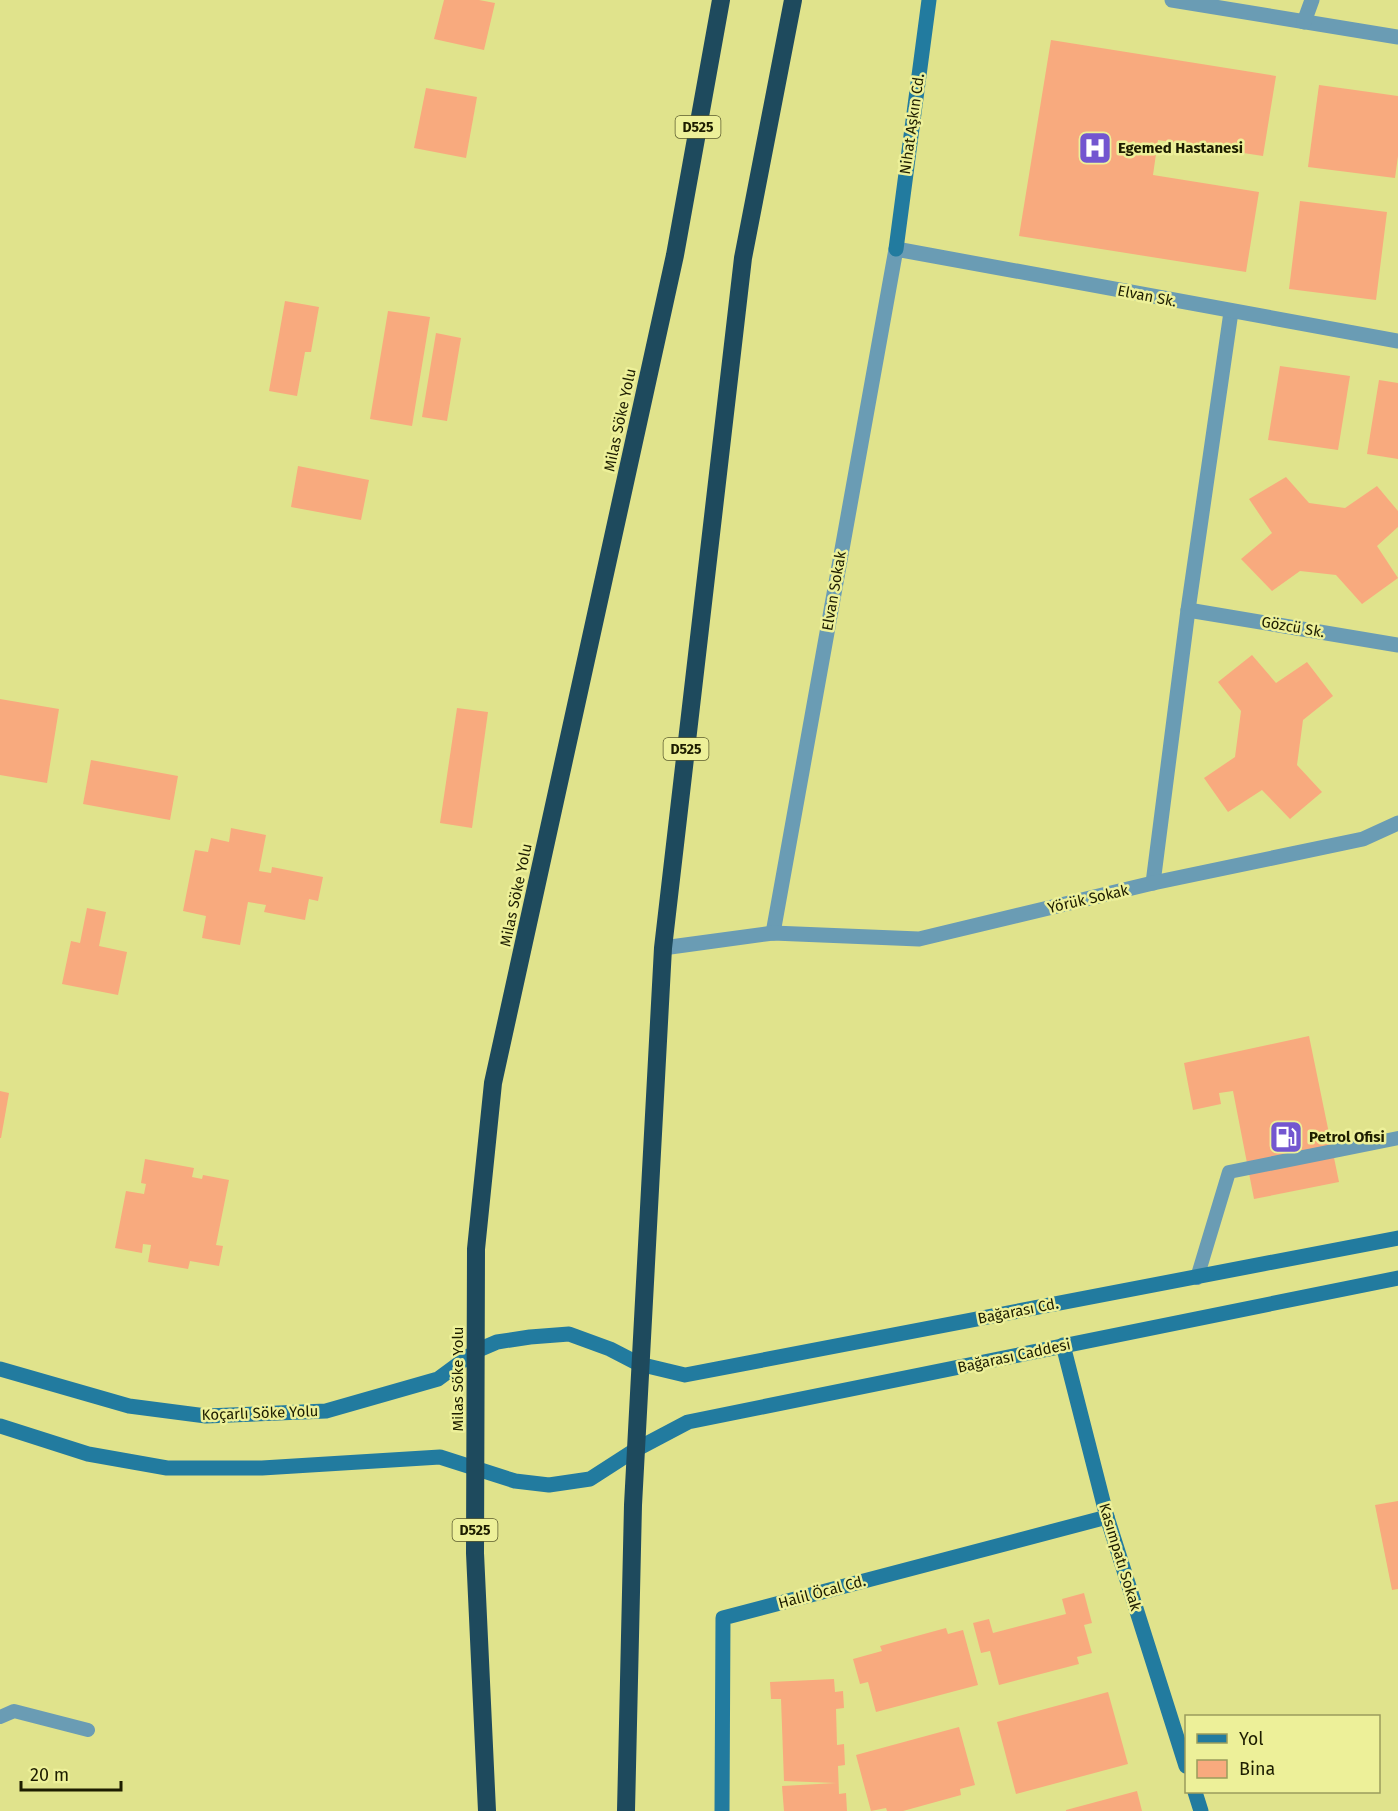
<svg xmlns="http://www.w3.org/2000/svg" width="1398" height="1811" viewBox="0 0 1398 1811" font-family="'Fira Sans',sans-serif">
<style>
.building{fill:#f8aa7e}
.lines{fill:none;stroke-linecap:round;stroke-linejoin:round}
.lane{stroke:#6a9cb4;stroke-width:14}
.street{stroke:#6a9cb4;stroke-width:15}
.secondary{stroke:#227b9f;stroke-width:15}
.highway{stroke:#1e4a5d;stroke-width:18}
.labels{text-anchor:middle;stroke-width:5;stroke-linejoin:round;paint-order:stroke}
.shield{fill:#edf099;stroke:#5b5c2e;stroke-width:1.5}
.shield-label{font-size:14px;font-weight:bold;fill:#1d1d00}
.street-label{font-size:15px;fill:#1d1d00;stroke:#edf099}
.poi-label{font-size:15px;font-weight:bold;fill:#1d1d00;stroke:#edf099;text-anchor:start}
</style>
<rect width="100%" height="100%" fill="#e0e38c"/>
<!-- building -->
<g class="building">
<path d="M444,0H479L495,3L484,50L434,39Z"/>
<path d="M1051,40L1276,76L1263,156L1158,140L1153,175L1259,192L1246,272L1019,236Z"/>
<path d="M1319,85L1398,96V156L1395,178L1308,167Z"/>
<path d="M426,88L477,97L466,158L414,148Z"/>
<path d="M1300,201L1387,212L1376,300L1289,289Z"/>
<path d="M285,301L319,307L311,352H305L297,396L269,391Z"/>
<path d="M388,311L430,317L412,426L370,419Z"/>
<path d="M436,333L461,338L447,421L422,417Z"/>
<path d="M1280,366L1350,376L1338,450L1268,440Z"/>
<path d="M1379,380L1398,383V459L1367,454Z"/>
<path d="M298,466L369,480L361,520L291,507Z"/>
<path d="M1286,477L1309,503L1345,508L1377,486L1398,511V527L1377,546L1398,578L1362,604L1336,575L1300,571L1272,591L1241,559L1272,533L1249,499Z"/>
<path d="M1252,655L1276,683L1307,662L1333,696L1303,720L1297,765L1322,792L1290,819L1262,790L1228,812L1204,778L1235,757L1241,711L1218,682Z"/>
<path d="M0,699L59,709L47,783L0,775Z"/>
<path d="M457,708L488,712L472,828L440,823Z"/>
<path d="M91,760L178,776L170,820L83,804Z"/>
<path d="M231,828L266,835L259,871L271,873L272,867L323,877L318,901L309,899L305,920L264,912L266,905L248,902L240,945L202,938L206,916L183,911L195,850L208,852L211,838L229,842Z"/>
<path d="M87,908L106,912L99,946L127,952L118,995L62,984L71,941L80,943Z"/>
<path d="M1309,1036L1339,1182L1254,1199L1233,1091L1219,1093L1221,1104L1193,1110L1184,1063Z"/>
<path d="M0,1091L9,1093L1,1138H0Z"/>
<path d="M145,1159L194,1168L192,1177L202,1179L203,1175L229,1180L216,1245L223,1246L219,1266L190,1261L188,1269L148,1262L151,1245L143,1244L142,1253L115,1248L126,1191L144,1194L146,1184L141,1183Z"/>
<path d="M1398,1501V1589L1392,1590L1375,1505Z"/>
<path d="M1084,1593L1092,1623L1084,1625L1092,1653L1077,1657L1079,1664L999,1685L990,1651L981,1653L973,1623L989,1619L993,1633L1066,1614L1062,1599Z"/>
<path d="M946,1628L948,1634L963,1630L978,1685L876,1712L868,1682L860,1684L853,1659L882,1651L880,1646Z"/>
<path d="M834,1679L835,1692L843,1691L844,1708L836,1709L837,1745L844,1744L845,1765L838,1766L839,1794L846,1793L847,1811H784L782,1786L836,1783L784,1781L781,1699H771L770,1682Z"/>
<path d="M1108,1692L1128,1764L1016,1794L997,1722Z"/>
<path d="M959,1727L975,1785L960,1789L961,1795L903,1811H887L886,1808L871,1811L856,1755Z"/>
<path d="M1137,1791L1142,1811H1066V1810Z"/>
</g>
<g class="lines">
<!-- lane -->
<g class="lane">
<path d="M1197,1278L1229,1172L1398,1138"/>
<path d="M0,1717L14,1711L88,1730"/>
</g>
<!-- street -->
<g class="street">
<path d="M1172,0L1398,37"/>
<path d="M1304,22L1312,0"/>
<path d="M1188,610L1398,645"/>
<path d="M1153,883L1188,610L1231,312"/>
<path d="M773,933L896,249L1398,341"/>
<path d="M663,948L773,933L919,939L1153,883L1363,839L1398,823"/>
</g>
<!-- secondary -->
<g class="secondary">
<path d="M896,249L929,0"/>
<path d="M1063,1345L1107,1517L1186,1766"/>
<path d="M0,1369L129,1406L206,1416L326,1411L438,1379L476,1351L497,1342L530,1337L569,1334L610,1349L639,1364L685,1375L1398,1238"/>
<path d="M0,1426L88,1454L167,1468H262L440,1457L515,1481L549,1485L590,1479L635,1450L688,1422L1398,1278"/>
<path d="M1195,1792L1201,1811"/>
<path d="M722,1811L723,1618L1107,1517"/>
</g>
<!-- highway -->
<g class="highway">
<path d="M487,1811L475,1553L476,1249L493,1083L675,255L721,0"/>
<path d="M626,1811L633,1505L663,948L743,258L793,0"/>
</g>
</g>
<!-- icons -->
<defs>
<symbol id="hospital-square" viewBox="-11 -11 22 22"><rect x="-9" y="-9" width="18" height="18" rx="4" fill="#7356d0" stroke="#edf099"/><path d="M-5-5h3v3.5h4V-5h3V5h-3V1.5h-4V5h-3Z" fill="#fff"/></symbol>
<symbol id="fuel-square" viewBox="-11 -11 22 22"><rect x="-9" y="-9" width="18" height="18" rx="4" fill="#7356d0" stroke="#edf099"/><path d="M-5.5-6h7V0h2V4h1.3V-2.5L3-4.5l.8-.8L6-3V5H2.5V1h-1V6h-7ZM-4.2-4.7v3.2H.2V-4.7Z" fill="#fff"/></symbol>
</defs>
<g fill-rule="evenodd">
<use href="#hospital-square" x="1076" y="129" width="38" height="38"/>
<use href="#fuel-square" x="1267" y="1118" width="38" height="38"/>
</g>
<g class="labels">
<!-- shield labels -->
<g class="shield">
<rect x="675.5" y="116" width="45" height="22" rx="4.5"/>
<rect x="663.5" y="738" width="45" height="22" rx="4.5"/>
<rect x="452.5" y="1519" width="45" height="22" rx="4.5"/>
</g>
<g class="shield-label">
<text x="698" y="132">D525</text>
<text x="686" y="754">D525</text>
<text x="475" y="1535">D525</text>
</g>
<!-- street labels -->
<g class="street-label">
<text transform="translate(912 124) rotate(-82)" y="5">Nihat Aşkın Cd.</text>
<text transform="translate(1147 296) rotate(11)" y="5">Elvan Sk.</text>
<text transform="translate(620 420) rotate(-78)" y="5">Milas Söke Yolu</text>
<text transform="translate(834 591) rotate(-80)" y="5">Elvan Sokak</text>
<text transform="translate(1293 627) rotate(10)" y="5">Gözcü Sk.</text>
<text transform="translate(516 895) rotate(-78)" y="5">Milas Söke Yolu</text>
<text transform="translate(1088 899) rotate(-13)" y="5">Yörük Sokak</text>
<text transform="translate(1018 1311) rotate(-11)" y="5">Bağarası Cd.</text>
<text transform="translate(1014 1356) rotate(-12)" y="5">Bağarası Caddesi</text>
<text transform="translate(458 1379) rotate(-90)" y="5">Milas Söke Yolu</text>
<text transform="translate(260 1413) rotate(-2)" y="5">Koçarlı Söke Yolu</text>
<text transform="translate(1120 1557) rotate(73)" y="5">Kasımpatı Sokak</text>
<text transform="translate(822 1592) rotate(-15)" y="5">Halil Öcal Cd.</text>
</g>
<!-- poi labels -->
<g class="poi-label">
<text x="1118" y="153">Egemed Hastanesi</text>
<text x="1309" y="1142">Petrol Ofisi</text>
</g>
</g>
<!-- legend -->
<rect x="1185" y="1715" width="195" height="78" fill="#edf099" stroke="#9a9c5c" stroke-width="1.5"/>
<rect x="1197" y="1734" width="30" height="9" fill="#227b9f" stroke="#9a9c5c" stroke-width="1.5"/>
<text x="1239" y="1745" font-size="18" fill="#1d1d00">Yol</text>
<rect x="1197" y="1760" width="30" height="18" fill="#f8aa7e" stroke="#9a9c5c" stroke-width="1.5"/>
<text x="1239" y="1775" font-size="18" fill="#1d1d00">Bina</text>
<!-- scale -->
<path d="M21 1781v9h100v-9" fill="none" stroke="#1d1d00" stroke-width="3"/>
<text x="30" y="1781" font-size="18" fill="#1d1d00" stroke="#edf099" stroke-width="4.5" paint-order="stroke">20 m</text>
</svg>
